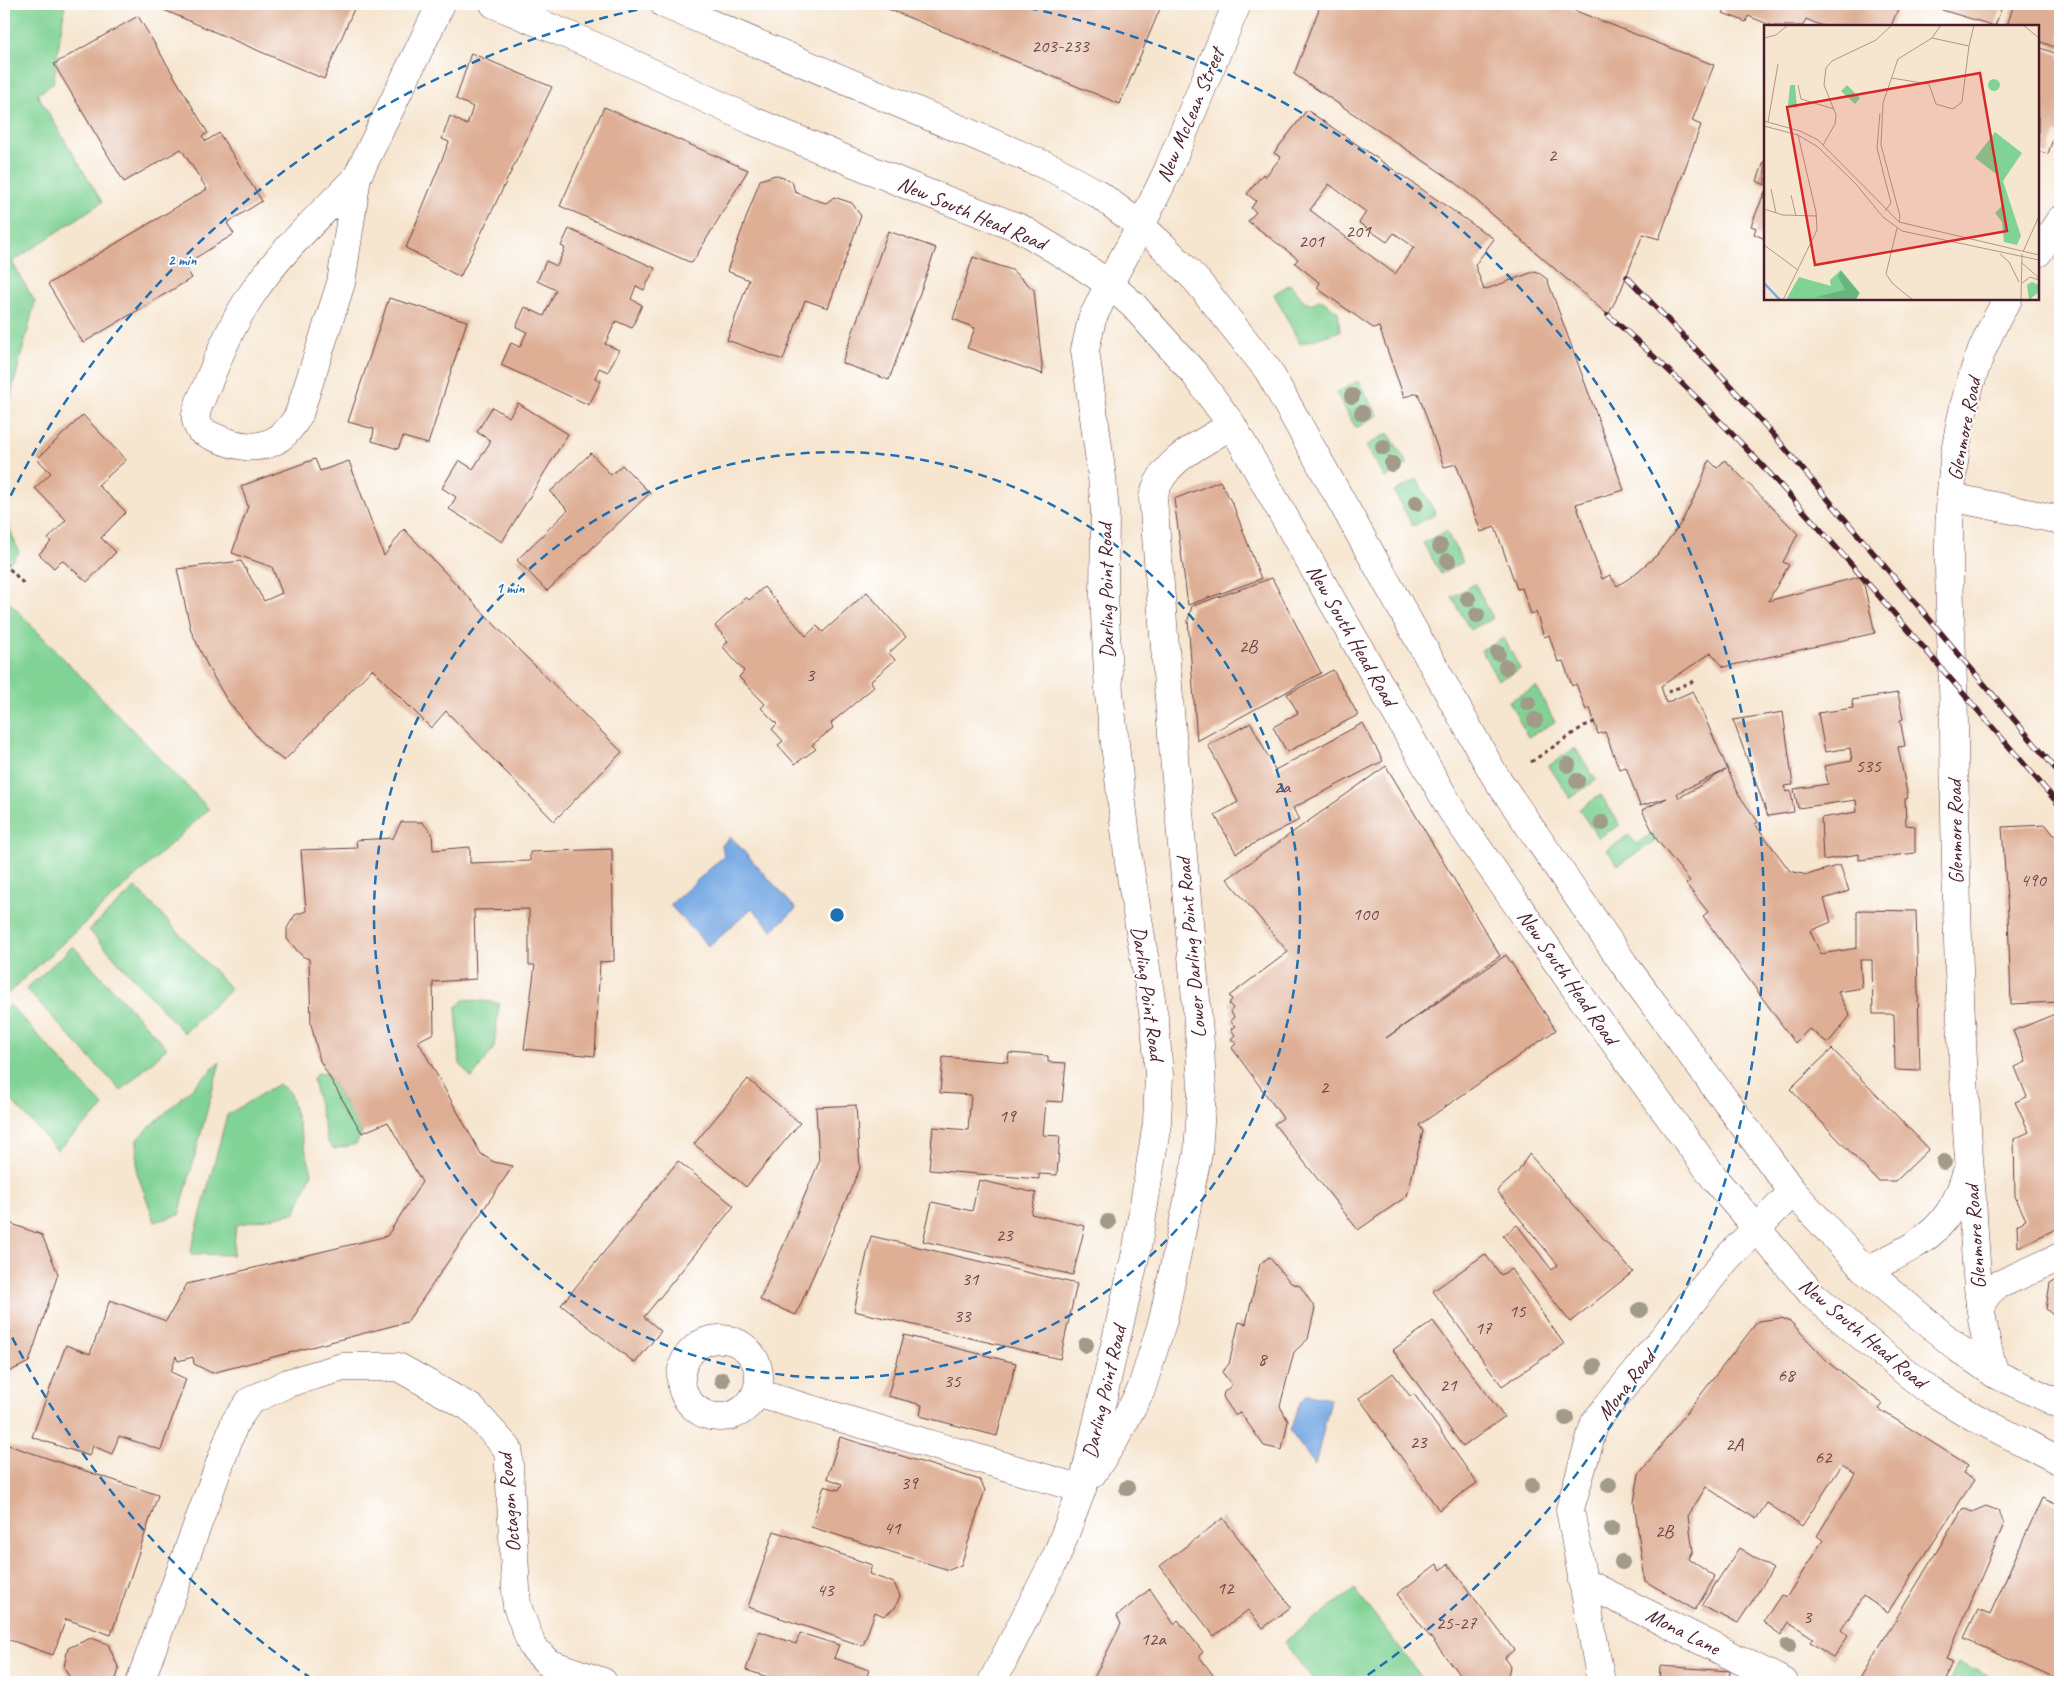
<svg xmlns="http://www.w3.org/2000/svg" width="2064" height="1686" viewBox="0 0 2064 1686" font-family="Caveat,sans-serif">
<style>
.green{fill:#81d395;stroke:#667960}
.water{fill:#78aae4;stroke:#616488}
.building{fill:#deaf95;fill-rule:evenodd}
.lines{fill:none;stroke-linecap:round;stroke-linejoin:round}
.minor-casing{stroke:#643d44;stroke-width:29}
.major-casing{stroke:#643d44;stroke-width:29}
.path{stroke:#643d44;stroke-width:3;stroke-dasharray:4 4;stroke-linecap:butt}
.minor{stroke:#fff;stroke-width:28}
.major{stroke:#fff;stroke-width:28}
.rail-casing{stroke:#4a1f2b;stroke-width:5.5}
.rail{stroke:#fff;stroke-width:4;stroke-dasharray:11;stroke-linecap:butt}
.tree{fill:#a29b89}
.ring{fill:none;stroke:#1f6fb2;stroke-width:2.5;stroke-dasharray:9 6}
.labels{text-anchor:middle;stroke-width:4;stroke-linejoin:round;paint-order:stroke}
.number-label{font-size:19px;fill:#6f4346}
.street-label{font-size:21px;fill:#4a1f2b;stroke:#fff}
.inset-river{fill:none;stroke:#78aae4;stroke-width:2.5}
.inset-road{fill:none;stroke:#b1968d;stroke-width:1}
.view{fill:#d62828;fill-opacity:0.15;stroke:#d62828;stroke-width:2.5}
.inset-edge{fill:none;stroke:#4a1f2b;stroke-width:2.5}
.centre{fill:#1f6fb2;stroke:#fff;stroke-width:2.5}
.ring-label{font-size:15px;text-anchor:middle;font-weight:bold;fill:#1f6fb2;stroke:#fff;stroke-width:4;stroke-linejoin:round;paint-order:stroke}
</style>
<rect width="100%" height="100%" fill="#fff"/>
<filter id="ink" filterUnits="userSpaceOnUse"><feTurbulence type="fractalNoise" baseFrequency=".02" numOctaves="2"/><feDisplacementMap in="SourceGraphic" scale="10" xChannelSelector="R" yChannelSelector="G"/><feConvolveMatrix kernelMatrix="1 2 1 2 8 2 1 2 1" color-interpolation-filters="sRGB"/></filter>
<filter id="wash" filterUnits="userSpaceOnUse"><feTurbulence type="fractalNoise" baseFrequency=".0096" numOctaves="4" result="noise"/><feDisplacementMap in="SourceGraphic" scale="20" xChannelSelector="R" yChannelSelector="G"/><feGaussianBlur stdDeviation="1.12" result="paint"/><feColorMatrix in="noise" values="0 0 0 0 0 0 0 0 0 0 0 0 0 0 0 0 0 1.4 0 .05"/><feComposite in="paint" operator="in"/></filter>
<g filter="url(#wash)">
<rect width="100%" height="100%" fill="#f6e5cf"/>
<!-- green -->
<g class="green">
<path d="M4,4H65L53,84L37,94L102,202L12,262L35,302L4,422Z"/>
<path d="M1290,284L1305,302L1314,303L1320,299L1338,312L1340,331L1300,344L1274,294Z"/>
<path d="M1358,381L1378,415L1356,428L1336,393Z"/>
<path d="M1388,433L1408,464L1385,478L1366,446Z"/>
<path d="M1417,479L1436,514L1413,526L1394,492Z"/>
<path d="M4,513L19,553L4,569Z"/>
<path d="M1446,531L1463,562L1441,574L1423,543Z"/>
<path d="M1475,584L1493,618L1470,630L1452,597Z"/>
<path d="M4,597L209,809L4,997Z"/>
<path d="M1504,638L1520,669L1498,680L1481,650Z"/>
<path d="M1536,687L1555,722L1528,737L1509,701Z"/>
<path d="M1575,748L1596,780L1570,798L1549,766Z"/>
<path d="M1601,795L1620,825L1598,838L1579,809Z"/>
<path d="M1654,832L1657,840L1618,865L1607,850L1629,835L1636,844Z"/>
<path d="M136,887L231,989L184,1033L89,930Z"/>
<path d="M73,946L167,1048L121,1091L26,989Z"/>
<path d="M464,999L499,1003L494,1048L472,1078L460,1064L456,1007Z"/>
<path d="M10,1005L104,1107L57,1150L4,1092V1010Z"/>
<path d="M220,1062L179,1215L155,1222L137,1173V1139Z"/>
<path d="M317,1073L327,1074L362,1133L356,1144L334,1149L328,1143L313,1080Z"/>
<path d="M278,1084L289,1091L312,1173L295,1213L236,1225L233,1255L190,1254L227,1115Z"/>
<path d="M1355,1589L1425,1682H1314L1284,1642Z"/>
<path d="M1959,1662L2002,1682H1950Z"/>
</g>
<!-- water -->
<g class="water">
<path d="M731,837L796,909L772,930L752,908L709,947L670,905L724,856L722,845Z"/>
<path d="M1307,1395L1331,1399L1315,1465L1290,1431L1299,1404Z"/>
</g>
<g id="blocks">
<!-- building -->
<g class="building">
<path d="M150,4H356L324,79Z"/>
<path d="M876,4H1162L1120,104Z"/>
<path d="M1321,4H1558L1714,65L1692,121L1701,125L1659,239L1643,234L1621,290L1608,315L1455,182L1294,74Z"/>
<path d="M1727,4H1900L1891,26H1822L1806,19L1803,26H1773L1748,16L1746,22L1723,13Z"/>
<path d="M1944,4H2003L1995,26L1942,10Z"/>
<path d="M2014,4H2060V49L2038,41V26H2007Z"/>
<path d="M138,16L208,133L202,136L206,141L219,133L262,201L227,223L234,234L184,265L192,278L83,343L48,284L207,189L181,149L124,182L54,64Z"/>
<path d="M2038,47L2060,55V134L2055,133L2048,154L2038,151Z"/>
<path d="M471,53L552,87L460,277L406,248L449,142L442,139L450,116L467,125L473,107L456,99Z"/>
<path d="M604,107L748,170L692,263L560,206Z"/>
<path d="M1307,110L1494,239L1475,265L1484,290L1536,271L1547,279L1624,490L1576,504L1602,579L1610,575L1617,586L1631,577L1657,555L1681,523L1699,488L1709,460L1717,468L1725,460L1798,534L1783,562L1789,565L1768,601L1862,576L1875,633L1724,667L1711,653L1661,686L1666,703L1693,691L1739,795L1758,822L1755,824L1790,871L1807,875L1840,865L1849,891L1824,899L1831,922L1810,931L1821,954L1857,948V912L1862,910L1916,911L1920,1071L1895,1070L1894,1014H1873L1872,960H1860L1862,988L1838,992L1850,1016L1828,1043L1809,1029L1795,1043L1703,916L1708,912L1686,884L1690,881L1657,840L1642,810L1667,798L1640,806L1626,767L1619,769L1605,732L1598,734L1590,708L1586,710L1576,684L1572,686L1563,661L1558,662L1549,635L1544,637L1536,612L1531,614L1522,588L1517,589L1495,527L1481,532L1456,464L1444,467L1418,393L1404,397L1379,327L1373,328L1317,288L1320,283L1295,263L1298,259L1248,221L1256,212L1251,208L1256,201L1247,194L1263,174L1265,177L1281,157L1274,153ZM1329,184L1366,212L1359,223L1387,242L1394,233L1414,247L1395,274L1310,210ZM1726,770L1679,798L1677,793Z"/>
<path d="M1765,159V185L1757,181Z"/>
<path d="M775,175L792,181L795,192L810,198L826,203L834,197L852,203L861,216L828,308L805,300L783,360L727,340L749,280L727,271L760,180Z"/>
<path d="M1765,191V239L1754,234L1756,228L1751,226Z"/>
<path d="M569,229L655,268L644,290L636,286L631,299L642,305L632,328L616,321L605,344L619,350L608,372L599,368L595,378L601,381L589,405L501,365L511,343L520,347L527,332L516,327L525,307L544,316L556,290L537,281L546,261L557,266L565,248L561,246Z"/>
<path d="M888,231L936,248L889,380L842,363Z"/>
<path d="M973,257L1012,270L1034,290L1043,374L967,348L975,328L953,319Z"/>
<path d="M389,298L467,321L428,444L403,437L398,449L372,441L374,429L348,422Z"/>
<path d="M518,403L568,434L502,542L449,509L456,497L442,488L459,460L473,469L491,441L477,432L492,407L509,417Z"/>
<path d="M83,415L126,460L98,485L126,512L101,538L116,552L87,582L62,560L54,568L39,554L51,542L48,539L66,520L35,488L51,473L37,459Z"/>
<path d="M591,453L611,475L622,465L650,493L547,591L517,560L568,510L550,492Z"/>
<path d="M315,459L320,471L349,461L384,556L404,529L510,641L622,752L554,821L446,711L431,728L372,669L284,761L263,744L227,700L209,669L191,631L177,569L241,561L264,601L282,593L272,567L232,553L248,506L241,486Z"/>
<path d="M1220,481L1234,507L1261,579L1188,605L1174,499Z"/>
<path d="M1272,578L1321,673L1197,741L1188,620L1192,606Z"/>
<path d="M764,587L806,636L817,626L823,632L867,592L906,637L889,653L895,660L871,681L874,687L831,723L833,728L812,745L816,749L795,764L778,745L783,741L772,729L777,724L761,708L765,704L739,677L744,671L723,647L728,641L715,626L746,597L749,600Z"/>
<path d="M1333,670L1358,715L1287,752L1273,727L1298,713L1287,694Z"/>
<path d="M1898,693L1903,719L1900,720L1905,746L1898,747L1908,798L1905,799L1906,825L1915,826V853L1859,860V854L1823,860L1821,818L1857,812L1856,800L1798,808L1794,789L1828,784L1824,766L1852,761L1850,748L1825,752L1818,713L1853,708L1852,700Z"/>
<path d="M1783,712L1793,785L1784,786L1786,792L1791,791L1794,812L1768,816L1733,720Z"/>
<path d="M1251,723L1275,770L1363,723L1383,761L1293,808L1299,820L1236,853L1215,815L1238,802L1208,745Z"/>
<path d="M1386,766L1500,956L1386,1038L1506,955L1556,1030L1419,1125L1423,1131L1407,1196L1358,1230L1274,1124L1283,1118L1232,1048L1236,1043L1231,1039L1235,1035L1231,1029L1235,1026L1230,1021L1234,1017L1230,1012L1233,1008L1229,1004L1232,999L1229,996L1288,952L1227,879Z"/>
<path d="M401,822H422L432,833L433,850L470,847V863L530,861V852L612,849L614,961L600,962L595,1056L524,1049L535,965H529V909L474,910L476,979L433,982L434,1033L418,1041L481,1154L494,1162L513,1166L407,1322L212,1373L194,1364L193,1357L178,1361L176,1356L171,1372L186,1379L161,1450L119,1436L112,1454L93,1446L89,1456L32,1437L66,1345L90,1354L110,1300L166,1321L187,1284L387,1236L422,1182L388,1122L362,1133L320,1061L311,1024L309,959L302,956L287,939V928L295,915L306,911L301,850L357,848L356,840L393,838Z"/>
<path d="M2046,825L2060,843V1002L2011,1004L2008,915L2002,827Z"/>
<path d="M2060,1012V1227L2018,1247L2017,1225L2026,1220L2015,1196L2014,1139L2029,1132L2015,1102L2027,1097L2015,1067L2026,1062L2013,1031Z"/>
<path d="M1832,1049L1929,1149L1896,1181H1878L1790,1089Z"/>
<path d="M1009,1053L1048,1056V1062L1066,1063L1062,1102L1046,1101L1043,1135L1060,1136L1057,1175L1039,1174V1179L929,1170L933,1127L968,1130L971,1095L940,1093L943,1057L1008,1062Z"/>
<path d="M748,1079L800,1123L746,1187L694,1144Z"/>
<path d="M856,1105L860,1168L796,1315L760,1300L819,1162L816,1107Z"/>
<path d="M1529,1154L1633,1272L1570,1322L1503,1236L1517,1225L1552,1270L1558,1265L1497,1191L1518,1172Z"/>
<path d="M678,1161L734,1206L644,1317L661,1331L635,1363L561,1305Z"/>
<path d="M979,1180L1036,1193L1031,1214L1085,1226L1073,1275L923,1241L932,1202L972,1211Z"/>
<path d="M4,1221L42,1235L58,1274L29,1362L4,1374Z"/>
<path d="M871,1236L1077,1284L1060,1359L854,1311Z"/>
<path d="M1485,1254L1501,1275L1511,1269L1564,1344L1502,1386L1433,1291Z"/>
<path d="M1269,1257L1291,1283L1300,1286L1315,1308L1308,1339L1294,1352L1280,1406L1288,1421L1282,1450L1264,1446L1240,1412L1235,1415L1223,1397L1224,1392L1232,1385L1222,1372L1229,1364L1239,1322L1246,1324L1260,1264Z"/>
<path d="M2060,1278V1321L2046,1309L2050,1283Z"/>
<path d="M1781,1318L1790,1321L1830,1364L1883,1404L1879,1409L1968,1465L1963,1473L1974,1480L1888,1612L1863,1596L1841,1630L1848,1636L1834,1658L1810,1642L1813,1638L1789,1622L1781,1635L1763,1622L1781,1595L1786,1598L1823,1540L1817,1536L1855,1474L1842,1465L1802,1526L1767,1503L1756,1519L1706,1487L1688,1516L1693,1551L1689,1559L1715,1577L1695,1610L1645,1581L1634,1502L1639,1474L1758,1321Z"/>
<path d="M1433,1321L1504,1417L1463,1447L1393,1350Z"/>
<path d="M904,1335L1016,1363L997,1436L920,1416L922,1405L888,1396Z"/>
<path d="M1393,1373L1410,1396L1414,1394L1477,1483L1439,1510L1359,1398Z"/>
<path d="M840,1437L980,1480L985,1490L961,1565L949,1570L811,1527L824,1486L839,1490L842,1484L827,1478Z"/>
<path d="M5,1444L158,1495L111,1635L66,1619L53,1655L4,1638Z"/>
<path d="M2042,1498L2060,1506V1681L1964,1638L1978,1609L1990,1614Z"/>
<path d="M1986,1506L1999,1511L2004,1524L1946,1660L1953,1663L1945,1682L1859,1680L1963,1508L1972,1512Z"/>
<path d="M1223,1518L1291,1607L1263,1628L1248,1610L1214,1636L1160,1566Z"/>
<path d="M774,1531L872,1565L869,1574L894,1583L900,1596L895,1608L884,1616L875,1612L863,1646L748,1607Z"/>
<path d="M1739,1548L1773,1569L1738,1623L1701,1606Z"/>
<path d="M1437,1564L1441,1570L1448,1564L1514,1650L1504,1658L1510,1666L1507,1682H1465L1397,1594Z"/>
<path d="M1150,1589L1174,1624L1178,1620L1203,1652L1199,1656L1218,1682H1092L1121,1624L1117,1616Z"/>
<path d="M759,1631L796,1644L800,1633L839,1645L834,1658L869,1670L865,1682H766L768,1677L746,1670Z"/>
<path d="M91,1638L108,1644L119,1669L115,1682H72L64,1667L68,1648Z"/>
<path d="M1660,1666L1730,1671L1729,1682H1659Z"/>
</g>
</g>
</g>
<g filter="url(#ink)">
<use href="#blocks" fill-opacity="0" stroke="#643d44" stroke-width="1"/>
<g class="lines">
<defs>
<g id="minor">
<path d="M357,177C321,215 281,250 252,294C229,327 215,367 199,404C195,415 194,420 200,430C239,451 276,458 299,414L341,283L357,177L441,4"/>
<path d="M1141,226L1167,172L1237,4"/>
<path d="M2038,253L2060,220"/>
<path d="M1951,497L2060,520"/>
<path d="M1866,1271C1917,1244 1949,1234 1966,1174"/>
<path d="M1980,1305L1989,1292L1996,1286L2060,1257"/>
<circle cx="720" cy="1378" r="39"/>
<path d="M1995,1374C1975,1313 1976,1248 1971,1185C1959,1032 1955,879 1954,726C1953,634 1942,539 1956,447C1964,395 1980,344 2008,299"/>
<path d="M756,1393L1082,1489"/>
<path d="M1092,1474L1115,1439L1141,1390L1163,1320L1198,1153L1202,1092L1200,1044L1171,723L1153,498C1161,460 1202,444 1232,425"/>
<path d="M1582,1581L1784,1682"/>
<path d="M140,1682L235,1422L250,1401L288,1383L343,1367H398L471,1408L508,1449L517,1606L532,1646L548,1663L603,1682"/>
<path d="M992,1682L1057,1555L1082,1489L1137,1248L1157,1123L1159,1075L1155,1024L1129,863L1109,693L1104,595L1105,513L1102,477L1085,350L1092,319L1109,284"/>
<path d="M1601,1682L1570,1509L1595,1422L1728,1257L1756,1229"/>
</g>
<g id="major">
<path d="M494,4L606,51L753,121L917,189L1020,228L1081,265L1109,284L1133,305L1194,373L1232,425L1452,811L1584,1001L1718,1183L1813,1295L1883,1354L1926,1388L1974,1417L2060,1461"/>
<path d="M664,4L1054,169L1098,194L1141,226L1163,246L1198,282L1268,370L1495,776L1624,964L1793,1192L1866,1271L1959,1349L1995,1374L2060,1404"/>
<path d="M1109,284L1141,226"/>
<path d="M1756,1229L1793,1192"/>
</g>
</defs>
<!-- minor casing -->
<use href="#minor" class="minor-casing"/>
<!-- major casing -->
<use href="#major" class="major-casing"/>
<!-- path -->
<g class="path">
<path d="M4,563L24,584"/>
<path d="M1668,692L1696,680"/>
<path d="M1531,762L1584,726L1594,722"/>
</g>
<!-- minor -->
<use href="#minor" class="minor"/>
<!-- major -->
<use href="#major" class="major"/>
<defs>
<g id="rail">
<path d="M1627,277L1727,382L1778,440L2060,774"/>
<path d="M1608,315C1709,403 1798,503 1885,603C1944,671 2002,738 2060,806"/>
</g>
</defs>
<!-- rail casing -->
<use href="#rail" class="rail-casing"/>
<!-- rail -->
<use href="#rail" class="rail"/>
</g>
<!-- trees -->
<g class="tree">
<circle cx="1352" cy="396" r="8"/>
<circle cx="1362" cy="413" r="8"/>
<circle cx="1383" cy="447" r="8"/>
<circle cx="1392" cy="464" r="8"/>
<circle cx="1416" cy="503" r="8"/>
<circle cx="1440" cy="546" r="8"/>
<circle cx="1448" cy="561" r="8"/>
<circle cx="1468" cy="599" r="8"/>
<circle cx="1477" cy="615" r="8"/>
<circle cx="1498" cy="653" r="8"/>
<circle cx="1506" cy="667" r="8"/>
<circle cx="1528" cy="703" r="8"/>
<circle cx="1535" cy="720" r="8"/>
<circle cx="1568" cy="765" r="8"/>
<circle cx="1577" cy="781" r="8"/>
<circle cx="1602" cy="823" r="8"/>
<circle cx="1944" cy="1162" r="8"/>
<circle cx="1108" cy="1222" r="8"/>
<circle cx="1640" cy="1310" r="8"/>
<circle cx="1086" cy="1345" r="8"/>
<circle cx="1594" cy="1366" r="8"/>
<circle cx="722" cy="1380" r="8"/>
<circle cx="1566" cy="1418" r="8"/>
<circle cx="1609" cy="1485" r="8"/>
<circle cx="1532" cy="1486" r="8"/>
<circle cx="1127" cy="1488" r="8"/>
<circle cx="1612" cy="1529" r="8"/>
<circle cx="1622" cy="1562" r="8"/>
<circle cx="1788" cy="1646" r="8"/>
</g>
</g>
<!-- distance rings -->
<g class="ring">
<circle cx="837" cy="915" r="463"/>
<path d="M312 1679A927 927 0 0 1 4 1321M4 509A927 927 0 0 1 660 5M1014 5A927 927 0 0 1 1362 1679"/>
</g>
<g class="labels">
<!-- number labels -->
<g class="number-label">
<text x="1060" y="52">203-233</text>
<text x="1552" y="161">2</text>
<text x="1358" y="237">201</text>
<text x="1311" y="247">201</text>
<text x="1248" y="652">2B</text>
<text x="810" y="681">3</text>
<text x="1868" y="772">535</text>
<text x="1282" y="793">2a</text>
<text x="2033" y="886">490</text>
<text x="1365" y="920">100</text>
<text x="1324" y="1093">2</text>
<text x="1007" y="1122">19</text>
<text x="1004" y="1241">23</text>
<text x="970" y="1285">31</text>
<text x="1517" y="1317">15</text>
<text x="962" y="1322">33</text>
<text x="1483" y="1334">17</text>
<text x="1262" y="1365">8</text>
<text x="1786" y="1381">68</text>
<text x="952" y="1387">35</text>
<text x="1448" y="1391">21</text>
<text x="1418" y="1448">23</text>
<text x="1734" y="1450">2A</text>
<text x="1823" y="1463">62</text>
<text x="909" y="1489">39</text>
<text x="892" y="1534">41</text>
<text x="1664" y="1537">2B</text>
<text x="1225" y="1594">12</text>
<text x="825" y="1596">43</text>
<text x="1807" y="1623">3</text>
<text x="1456" y="1629">25-27</text>
<text x="1153" y="1645">12a</text>
</g>
<!-- street labels -->
<g class="street-label">
<text transform="translate(1190 115) rotate(-67)" y="7">New McLean Street</text>
<text transform="translate(972 213) rotate(23)" y="7">New South Head Road</text>
<text transform="translate(1964 429) rotate(-79)" y="7">Glenmore Road</text>
<text transform="translate(1106 591) rotate(-91)" y="7">Darling Point Road</text>
<text transform="translate(1352 635) rotate(60)" y="7">New South Head Road</text>
<text transform="translate(1955 832) rotate(-91)" y="7">Glenmore Road</text>
<text transform="translate(1191 948) rotate(-95)" y="7">Lower Darling Point Road</text>
<text transform="translate(1568 977) rotate(55)" y="7">New South Head Road</text>
<text transform="translate(1148 993) rotate(82)" y="7">Darling Point Road</text>
<text transform="translate(1975 1237) rotate(-94)" y="7">Glenmore Road</text>
<text transform="translate(1863 1333) rotate(40)" y="7">New South Head Road</text>
<text transform="translate(1626 1385) rotate(-52)" y="7">Mona Road</text>
<text transform="translate(1104 1392) rotate(-77)" y="7">Darling Point Road</text>
<text transform="translate(509 1503) rotate(-95)" y="7">Octagon Road</text>
<text transform="translate(1683 1631) rotate(27)" y="7">Mona Lane</text>
</g>
</g>
<!-- overview -->
<g transform="translate(1764 25)">
<rect width="275" height="275" fill="#f6e5cf"/>
<path d="M224 60a6 6 0 1 1 12 0a6 6 0 1 1-12 0ZM26,60H31L33,83L24,80ZM83,60L96,73L91,79L77,66ZM231,107L258,128L239,156L257,211L253,220L240,217L238,197L231,188L238,181L235,151L211,133ZM77,245L96,268L92,275H22L35,252L67,261L66,255ZM268,257L275,260V267L265,275L263,260Z" fill="#81d395"/>
<path d="M77,246L95,268L91,275L52,272L81,265L74,251Z" fill="#68b57e"/>
<path class="inset-river" d="M0,258L16,275"/>
<path class="inset-road" d="M259,0L275,13M0,13L12,10L24,0M168,13L205,21L210,0M127,53L165,59L172,79L189,84L198,77L205,21M34,60L37,74L70,84M116,88L113,123L127,178L121,186M0,96L36,106L54,115L135,197L275,230M4,97L14,39M0,101L34,110L54,122L91,158L119,192L138,206L275,235M59,120L71,99L72,90L60,60L62,43L68,36L112,15L128,0M7,164L12,188M27,170L32,191M0,184L19,190L53,191M135,197L136,191L117,120L119,78L134,34L168,13L177,0M133,203L122,249L129,259L149,275M0,220L34,245M259,227L275,191M236,229L245,237L255,257M258,238L275,253M258,258L266,252L275,255M19,275L53,205L52,187L34,110M257,275L258,229"/>
<path class="view" d="M216,48L243,206L51,240L23,82Z"/>
<rect width="275" height="275" class="inset-edge"/>
</g>
<circle cx="837" cy="915" r="8" class="centre"/>
<g class="ring-label">
<text x="182" y="265">2 min</text>
<text x="510" y="593">1 min</text>
</g>
<!-- margin -->
<rect width="2064" height="1686" fill="none" stroke="#fff" stroke-width="20"/>
</svg>
